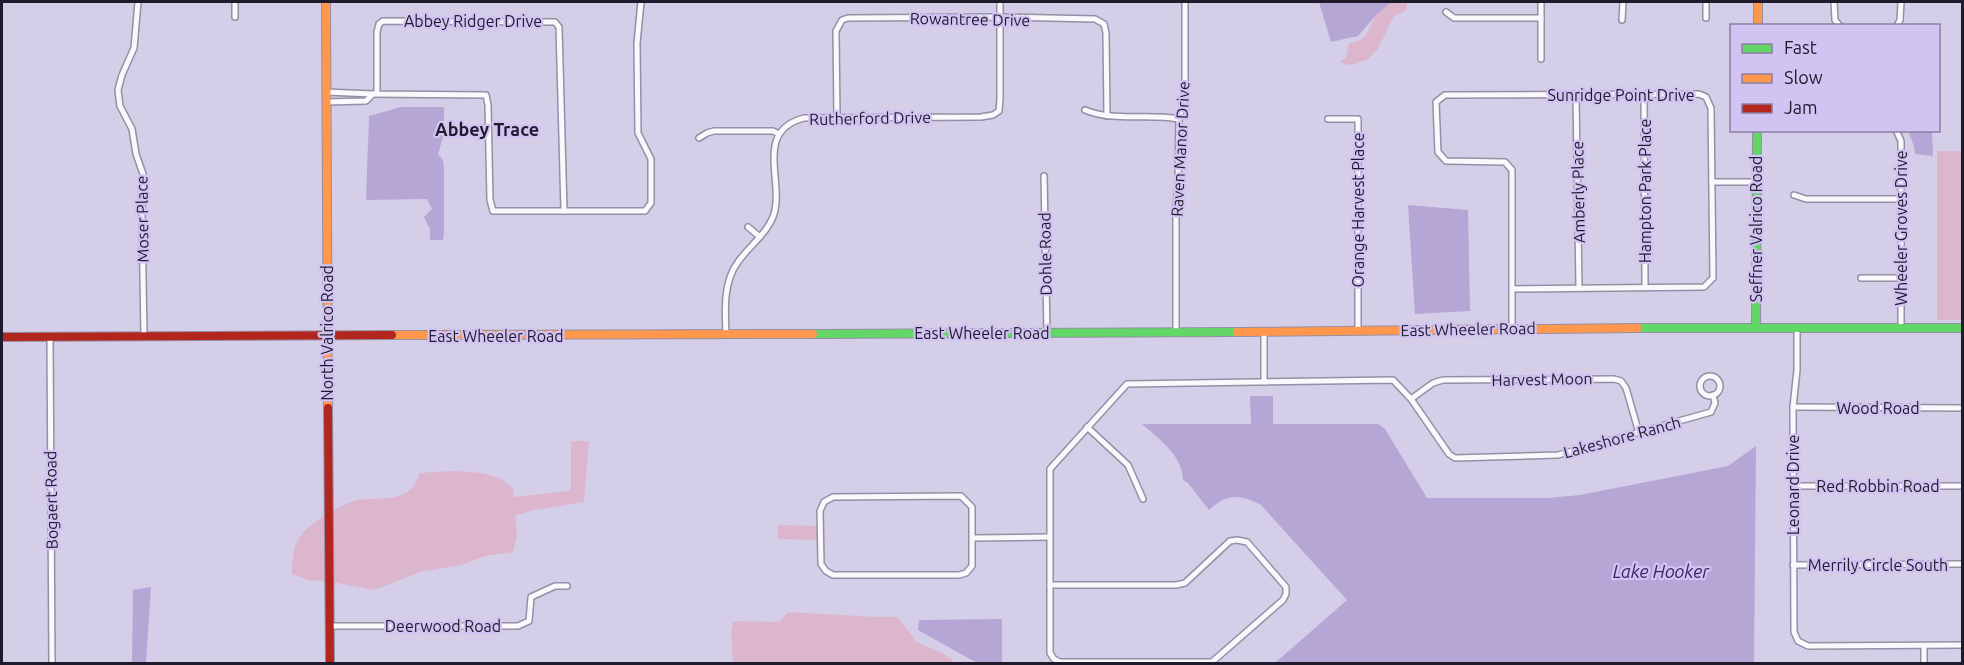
<svg xmlns="http://www.w3.org/2000/svg" width="1964" height="665" viewBox="0 0 1964 665" font-family="Ubuntu,sans-serif">
<style>
.green{fill:#dcb6cd}
.water{fill:#b5a6d6}
.lines{fill:none;stroke-linecap:round;stroke-linejoin:round}
.street-casing{stroke:#958fa3;stroke-width:8}
.fast-casing{stroke:#958fa3;stroke-width:10}
.slow-casing{stroke:#958fa3;stroke-width:10}
.jam-casing{stroke:#958fa3;stroke-width:10}
.street{stroke:#f9f8fc;stroke-width:5}
.fast{stroke:#63d668;stroke-width:8}
.slow{stroke:#ff974d;stroke-width:8}
.jam{stroke:#b3261e;stroke-width:8}
.labels{text-anchor:middle;stroke-width:4.5;stroke-linejoin:round;paint-order:stroke}
.street-label{font-size:16px;fill:#201b2c;stroke:#d1c3f2}
.neighbourhood-label{font-size:18px;font-weight:bold;fill:#201b2c;stroke:#d1c3f2}
.water-label{font-size:18px;font-style:italic;fill:#3c2165;stroke:#d1c3f2}
</style>
<rect width="100%" height="100%" fill="#d5cee8"/>
<!-- green -->
<g class="green">
<path d="M1391,2H1407V10L1394,16L1378,49L1367,60C1355,61 1354,69 1340,62L1346,57L1349,43C1368,43 1368,27 1377,14C1380,9 1387,5 1391,2Z"/>
<rect x="1937" y="151" width="25" height="169"/>
<path d="M571,441H589L584,502L531,511L515,516L517,535L513,552L485,556L461,565L420,572L374,590L332,582V511C339,508 347,503 354,501C379,495 411,507 419,473C443,471 473,469 497,477C502,479 508,484 513,488L514,497L568,491L571,488Z"/>
<path d="M326,514V581L308,580L292,574C292,540 299,533 326,514Z"/>
<path d="M778,525L819,526V540L778,539Z"/>
<path d="M788,612L877,617H897L917,642L944,654L956,663H733L731,632L733,621L779,622Z"/>
</g>
<!-- water -->
<g class="water">
<path d="M1319,2H1391L1377,14L1358,36L1331,42Z"/>
<path d="M401,107H444V134L438,154L443,160L444,168V233L443,240H430V229L424,217L432,209L427,199L366,200L369,116Z"/>
<path d="M1908,131H1932L1933,156L1915,154L1914,146Z"/>
<path d="M1408,205L1468,210L1470,311L1415,314Z"/>
<path d="M1250,396H1273V424H1378L1385,429L1427,498H1548L1580,495L1728,466L1756,446L1754,663H1275L1347,600L1261,505C1240,494 1227,493 1209,510L1188,483L1183,480C1183,456 1159,439 1142,424H1251Z"/>
<path d="M151,587L146,663H132L133,590Z"/>
<path d="M1002,619V663H977L918,630L919,620Z"/>
</g>
<g class="lines">
<defs>
<g id="street">
<path d="M138,2L134,48L122,75L118,90L120,106L132,129L136,154L143,174L142,217L144,336"/>
<path d="M1541,2V59"/>
<path d="M1706,2V18"/>
<path d="M1834,2L1835,20L1840,26"/>
<path d="M1446,12L1454,18H1541"/>
<path d="M235,17V2"/>
<path d="M1622,20L1623,2"/>
<path d="M1897,26L1900,20L1901,2"/>
<path d="M326,92L373,94L486,95L488,105L490,200L493,211H645L651,203V159L638,133L637,43L641,2"/>
<path d="M377,94V32L379,24L383,21L555,22L559,27L564,211"/>
<path d="M1644,94L1645,287"/>
<path d="M1576,96L1579,288"/>
<path d="M326,102L366,101L373,94"/>
<path d="M1085,110C1114,122 1148,113 1179,119"/>
<path d="M837,118L836,31L842,20L848,18L1000,17L1095,19L1104,24L1106,33L1107,116"/>
<path d="M1328,119H1358V330"/>
<path d="M1896,130L1901,141V328"/>
<path d="M699,138L707,133L714,131H773L779,134"/>
<path d="M1044,176L1047,333"/>
<path d="M1712,182H1756"/>
<path d="M1794,195L1806,199H1901"/>
<path d="M748,227L760,237"/>
<path d="M1861,278H1901"/>
<path d="M1512,289L1704,287L1713,278L1711,108L1706,97L1699,94L1445,95L1436,102L1438,152L1446,161L1505,162L1512,170V328"/>
<path d="M1797,327V370L1793,407L1794,632L1798,641L1808,646L1962,645"/>
<path d="M1176,332V206L1178,187L1179,119L1185,96V2"/>
<path d="M1264,332V382"/>
<path d="M726,334C725,310 723,282 738,262C749,246 768,233 774,214C784,180 754,131 804,118L981,117L993,115L999,111L1000,99V2"/>
<path d="M50,337L52,664"/>
<circle cx="1710" cy="386" r="10"/>
<path d="M1411,399L1433,383L1443,380L1614,379L1621,381L1626,388L1639,433"/>
<path d="M1793,407L1962,408"/>
<path d="M1087,427L1128,465L1143,499"/>
<path d="M1793,486H1962"/>
<path d="M961,496L972,507V566L966,573L959,575H833L826,571L821,564L820,511L824,502L833,497Z"/>
<path d="M973,538L1049,537"/>
<path d="M1237,540L1247,542L1286,587V594L1283,600L1212,662H1060L1054,659L1050,653V585H1176L1185,583L1230,541Z"/>
<path d="M1793,565L1962,564"/>
<path d="M1050,585V469L1127,384L1393,380L1411,399L1449,454L1455,458L1558,455L1711,412L1715,403L1713,395"/>
<path d="M330,626H518L529,621L531,597L555,586H567"/>
<path d="M1924,664V646"/>
</g>
<g id="fast">
<path d="M1638,328H1962"/>
<path d="M1756,328L1757,130"/>
<path d="M813,334L1237,332"/>
</g>
<g id="slow">
<path d="M326,2L328,408"/>
<path d="M1758,2V26"/>
<path d="M1237,332L1638,328"/>
<path d="M392,335L813,334"/>
</g>
<g id="jam">
<path d="M2,337L392,335"/>
<path d="M328,408L330,664"/>
</g>
</defs>
<!-- street casing -->
<use href="#street" class="street-casing"/>
<!-- fast casing -->
<use href="#fast" class="fast-casing"/>
<!-- slow casing -->
<use href="#slow" class="slow-casing"/>
<!-- jam casing -->
<use href="#jam" class="jam-casing"/>
<!-- street -->
<use href="#street" class="street"/>
<!-- fast -->
<use href="#fast" class="fast"/>
<!-- slow -->
<use href="#slow" class="slow"/>
<!-- jam -->
<use href="#jam" class="jam"/>
</g>
<g class="labels">
<!-- street labels -->
<g class="street-label">
<text transform="translate(970 19) rotate(1)" y="6">Rowantree Drive</text>
<text x="473" y="27">Abbey Ridger Drive</text>
<text x="1621" y="101">Sunridge Point Drive</text>
<text transform="translate(870 118) rotate(-1)" y="6">Rutherford Drive</text>
<text transform="translate(1180 149) rotate(-87)" y="6">Raven Manor Drive</text>
<text transform="translate(1645 191) rotate(-90)" y="6">Hampton Park Place</text>
<text transform="translate(1578 192) rotate(-91)" y="6">Amberly Place</text>
<text transform="translate(1358 210) rotate(-90)" y="6">Orange Harvest Place</text>
<text transform="translate(142 219) rotate(-91)" y="6">Moser Place</text>
<text transform="translate(1901 228) rotate(-90)" y="6">Wheeler Groves Drive</text>
<text transform="translate(1756 229) rotate(-90)" y="6">Seffner Valrico Road</text>
<text transform="translate(1045 254) rotate(-91)" y="6">Dohle Road</text>
<text transform="translate(1468 329) rotate(-1)" y="6">East Wheeler Road</text>
<text transform="translate(327 333) rotate(-90)" y="6">North Valrico Road</text>
<text x="982" y="339">East Wheeler Road</text>
<text x="496" y="342">East Wheeler Road</text>
<text transform="translate(1542 379) rotate(-1)" y="6">Harvest Moon</text>
<text x="1878" y="414">Wood Road</text>
<text transform="translate(1622 437) rotate(-15)" y="6">Lakeshore Ranch</text>
<text transform="translate(1793 485) rotate(-90)" y="6">Leonard Drive</text>
<text x="1878" y="492">Red Robbin Road</text>
<text transform="translate(51 500) rotate(-91)" y="6">Bogaert Road</text>
<text x="1878" y="571">Merrily Circle South</text>
<text x="443" y="632">Deerwood Road</text>
</g>
<!-- neighbourhood labels -->
<g class="neighbourhood-label">
<text x="487" y="136">Abbey Trace</text>
</g>
<!-- water labels -->
<g class="water-label">
<text x="1661" y="578">Lake Hooker</text>
</g>
</g>
<!-- border -->
<rect width="1964" height="665" fill="none" stroke="#201b2c" stroke-width="6"/>
<!-- legend -->
<rect x="1730" y="24" width="210" height="108" fill="#d1c3f2" stroke="#8a80a3" stroke-width="1.5"/>
<rect x="1742" y="44" width="30" height="9" fill="#63d668" stroke="#8a80a3" stroke-width="1.5"/>
<text x="1784" y="54" font-size="18" fill="#201b2c">Fast</text>
<rect x="1742" y="74" width="30" height="9" fill="#ff974d" stroke="#8a80a3" stroke-width="1.5"/>
<text x="1784" y="84" font-size="18" fill="#201b2c">Slow</text>
<rect x="1742" y="104" width="30" height="9" fill="#b3261e" stroke="#8a80a3" stroke-width="1.5"/>
<text x="1784" y="114" font-size="18" fill="#201b2c">Jam</text>
</svg>
